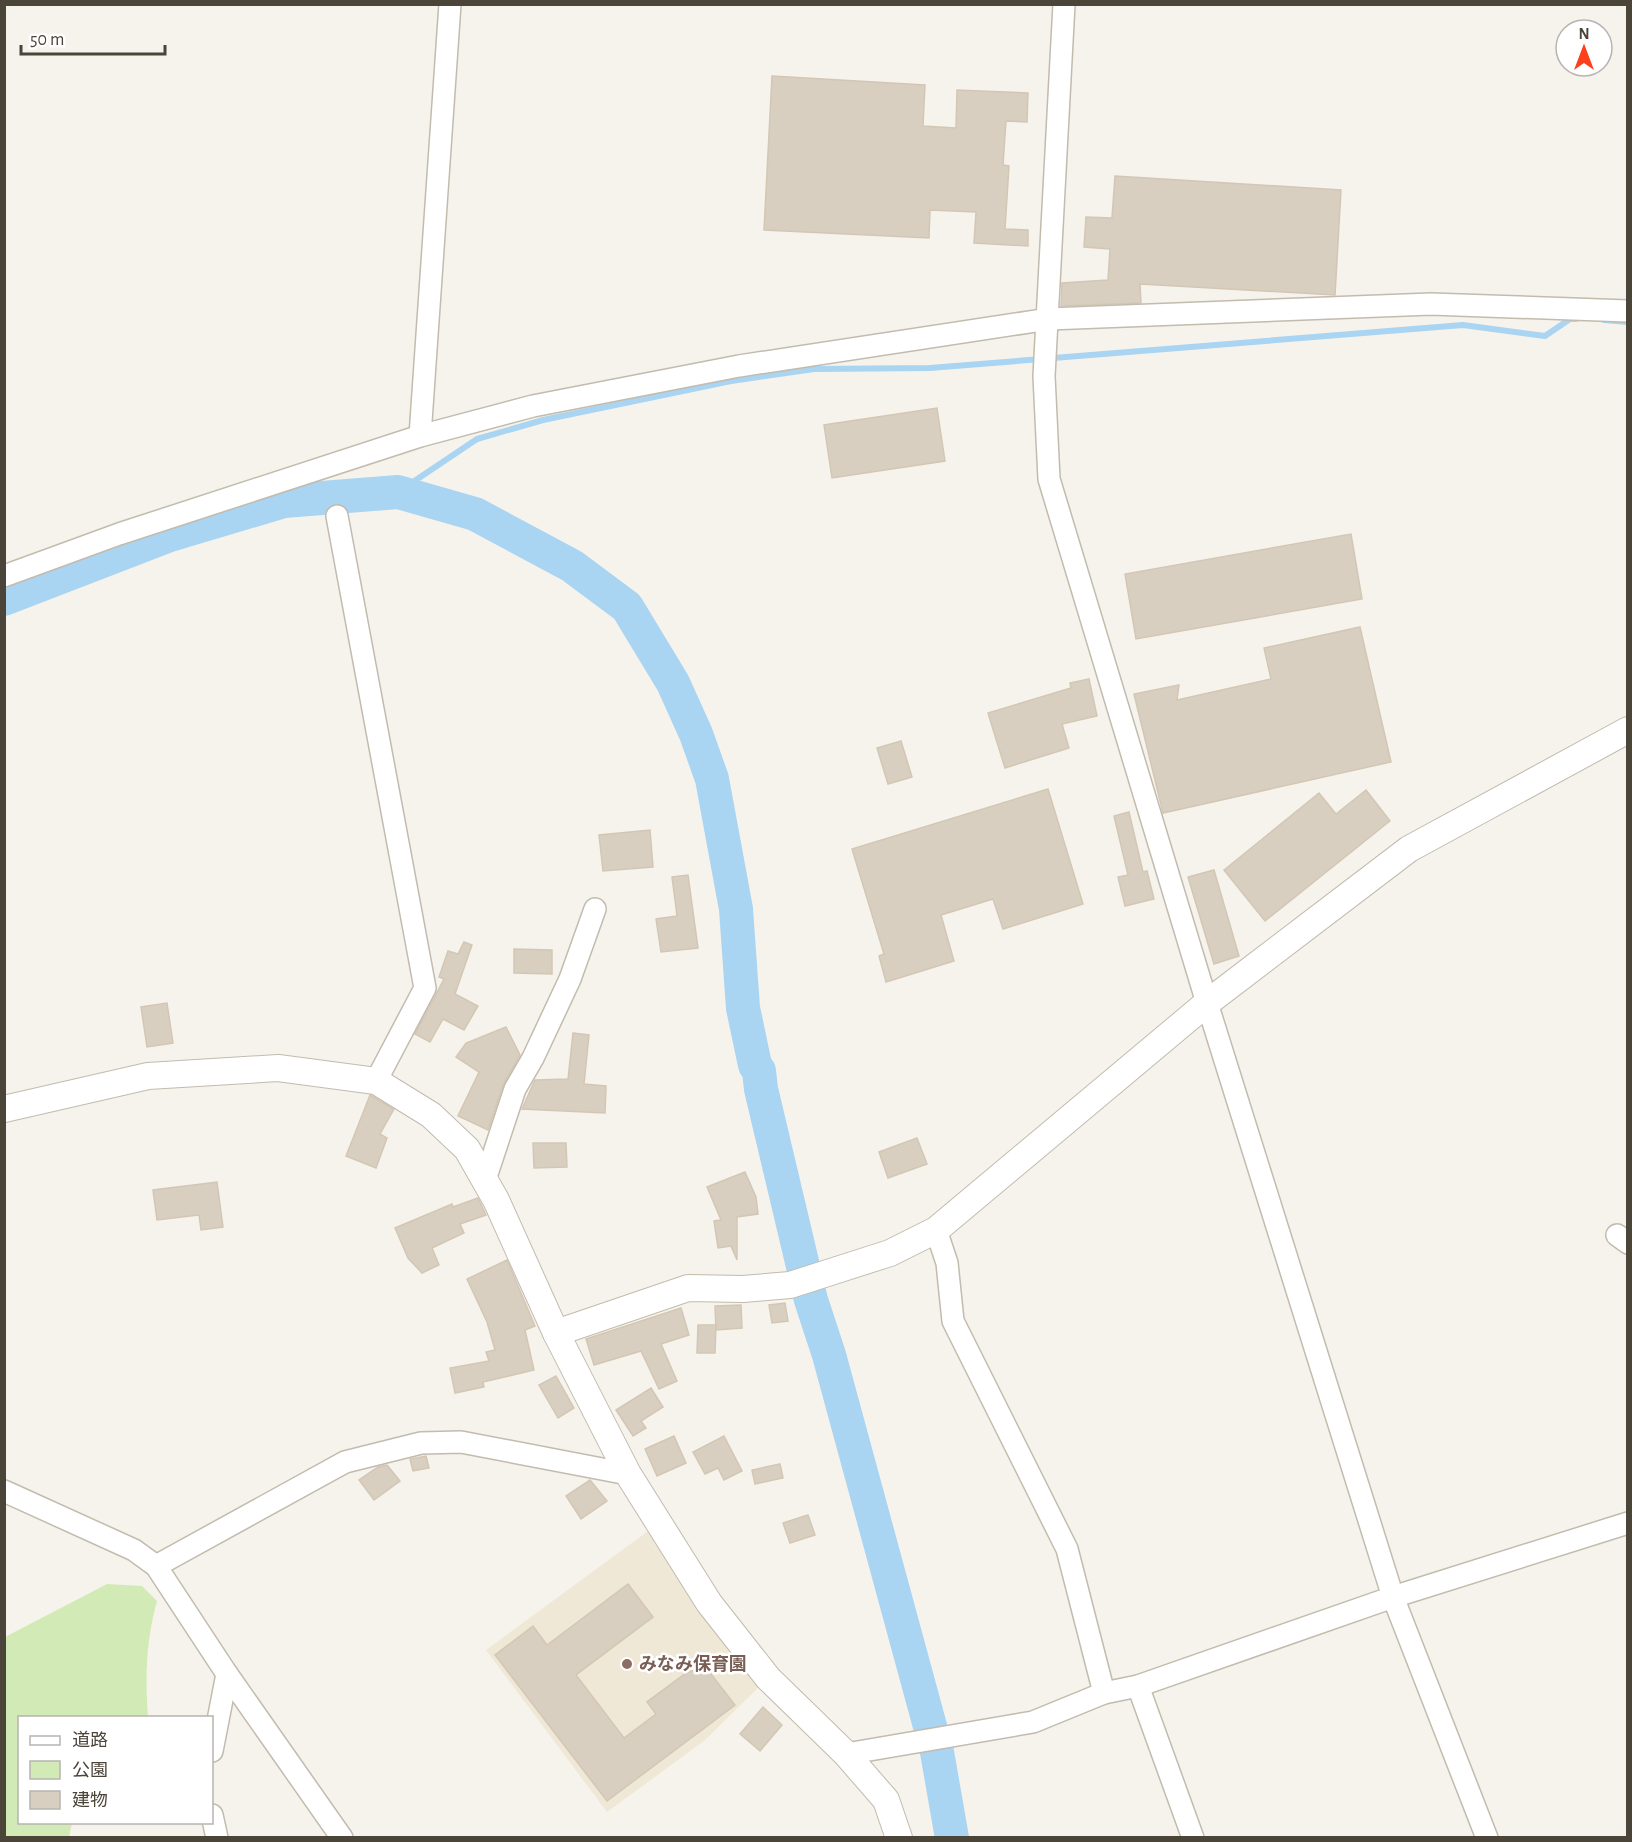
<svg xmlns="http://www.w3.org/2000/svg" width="1632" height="1842" viewBox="0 0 1632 1842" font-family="'Alegreya Sans','Noto Sans JP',sans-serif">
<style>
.education{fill:#efe8d6}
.green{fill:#d2eab5}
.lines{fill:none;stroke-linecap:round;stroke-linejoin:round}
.stream{stroke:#a9d4f2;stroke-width:6}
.river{stroke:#a9d4f2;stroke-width:34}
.building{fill:#d8cfc1;stroke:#d3c7b4;stroke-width:1.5}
.minor-casing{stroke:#c2bbae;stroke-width:24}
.tertiary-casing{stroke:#c2bbae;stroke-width:28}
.minor{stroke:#fff;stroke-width:21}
.tertiary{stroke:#fff;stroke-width:26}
.education-dot{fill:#8d6e63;stroke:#fff;stroke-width:2}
.labels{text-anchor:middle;stroke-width:5;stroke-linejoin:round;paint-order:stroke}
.education-label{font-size:18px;font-weight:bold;fill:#785e54;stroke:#fff;text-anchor:start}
</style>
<rect width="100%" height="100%" fill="#f6f3ec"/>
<!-- education -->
<path class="education" d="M659,1523L768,1678L704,1741L607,1812L486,1650Z"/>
<!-- green -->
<path class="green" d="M107,1584L142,1586L157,1601C146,1641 145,1677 148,1717L20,1718V1822L72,1823L69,1837H5V1637Z"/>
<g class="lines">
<!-- stream -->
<g class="stream">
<path d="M1604,320L1628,322"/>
<path d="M398,492L477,439L543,420L731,381L814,369L930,368L1463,325L1545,336L1570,319H1576"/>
</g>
<!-- river -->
<path class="river" d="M4,599L170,535L284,501L398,492L475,514L572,566L627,607L673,683L696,734L712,779L736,909L743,1008L755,1065L759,1071L761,1089L811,1300L829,1355L937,1752L952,1838"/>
</g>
<!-- building -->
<g class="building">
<path d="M772,76L925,85L923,126L956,128L957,90L1028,93L1027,122L1006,121L1003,165L1009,166L1005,229L1028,230V246L974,243L976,212L930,210L929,238L764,230Z"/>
<path d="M1115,176L1341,190L1335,295L1140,284L1141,303L1061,306L1062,283L1108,280L1110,249L1084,247L1086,217L1112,218Z"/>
<path d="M937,408L945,461L832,478L824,425Z"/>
<path d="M1351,534L1362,599L1136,639L1125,574Z"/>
<path d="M1360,627L1391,762L1163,813L1134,694L1179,685L1177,700L1271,679L1264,648Z"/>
<path d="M1089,679L1097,716L1062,724L1069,748L1005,768L988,713L1071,688L1070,683Z"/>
<path d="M901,741L912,777L888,784L877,748Z"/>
<path d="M1048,789L1083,904L1003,929L993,899L941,915L954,961L886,982L879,956L884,954L852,849Z"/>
<path d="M1366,790L1390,821L1265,921L1224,870L1319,793L1336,814Z"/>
<path d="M1129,812L1143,872L1147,871L1154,899L1125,906L1118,877L1128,875L1114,816Z"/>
<path d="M650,830L653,867L603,871L599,835Z"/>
<path d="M1214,870L1239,956L1214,964L1188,877Z"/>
<path d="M688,875L698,948L661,952L656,919L677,916L672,877Z"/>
<path d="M464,942L472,945L455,994L478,1006L464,1030L443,1019L430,1042L415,1034L444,979L439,977L448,951L458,954Z"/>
<path d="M514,949L552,950V974L514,973Z"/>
<path d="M167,1003L173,1043L147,1047L141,1007Z"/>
<path d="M506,1027L520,1055L503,1085L488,1130L458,1116L479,1072L456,1057L466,1043Z"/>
<path d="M573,1033L589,1035L584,1084L606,1086L605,1113L522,1109L535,1080L568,1079Z"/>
<path d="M370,1095L394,1109L380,1134L387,1138L376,1168L346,1156Z"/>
<path d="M917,1138L927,1164L888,1178L879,1152Z"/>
<path d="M533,1143H566L567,1167L534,1168Z"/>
<path d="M745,1172L756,1197L758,1214L737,1217V1260L731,1246L718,1248L714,1221L721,1220L707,1187Z"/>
<path d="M217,1182L223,1227L201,1230L199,1215L157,1220L153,1190Z"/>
<path d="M478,1198L486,1215L460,1224L464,1233L432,1248L439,1265L422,1273L408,1258L395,1228L452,1204L453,1207Z"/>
<path d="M507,1260L535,1326L525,1330L534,1370L483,1382L484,1387L455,1393L450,1368L489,1361L486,1352L495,1350L487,1322L467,1279Z"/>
<path d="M785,1303L788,1321L772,1323L769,1305Z"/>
<path d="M741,1305L742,1328L716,1330L715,1306Z"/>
<path d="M681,1308L689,1335L661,1344L677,1381L659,1389L641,1351L594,1365L586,1339Z"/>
<path d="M698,1325H716L715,1353H697Z"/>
<path d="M556,1376L574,1408L558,1418L539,1385Z"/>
<path d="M651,1388L663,1407L641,1421L646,1428L633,1436L616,1410Z"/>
<path d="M674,1436L686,1463L657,1476L645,1449Z"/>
<path d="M724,1436L742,1471L724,1480L718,1468L705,1474L693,1452Z"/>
<path d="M426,1456L429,1468L413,1471L410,1459Z"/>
<path d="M780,1464L783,1478L755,1484L752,1470Z"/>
<path d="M387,1465L400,1481L374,1500L359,1480L378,1467Z"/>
<path d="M590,1480L607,1501L581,1519L566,1496Z"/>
<path d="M808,1515L815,1535L790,1543L783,1523Z"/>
<path d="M628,1584L653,1617L576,1675L624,1738L656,1714L647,1702L686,1673L699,1668L711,1674L735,1705L607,1801L495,1655L533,1626L547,1645Z"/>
<path d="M763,1707L782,1725L760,1751L740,1734Z"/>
</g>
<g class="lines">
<defs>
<g id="minor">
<path d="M1064,4L1044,376L1049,479L1207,1003L1393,1597L1487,1838"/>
<path d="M420,436L450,4"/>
<path d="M337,516L425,988L376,1081"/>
<path d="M4,576L119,534L420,436L533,406L739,366L1049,319L1431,304L1628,311"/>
<path d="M485,1180L515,1089L533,1058L570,979L595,909"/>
<path d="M936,1230L947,1263L953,1321L1067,1549L1104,1693"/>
<path d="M1617,1235L1628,1243"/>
<path d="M4,1491L134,1550L156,1566L227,1674L342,1838"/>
<path d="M156,1566L345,1462L421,1443L461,1442L628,1474"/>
<path d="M1138,1686L1193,1838"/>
<path d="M212,1751L227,1674"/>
<path d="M846,1754L1033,1722L1104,1693L1138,1686L1393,1597L1628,1523"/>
<path d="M212,1815L217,1838"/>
</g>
<g id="tertiary">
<path d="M4,1109L148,1076L278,1068L376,1081L431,1115L467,1149L496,1200L556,1333L628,1474L709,1603L768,1678L846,1754L886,1800L899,1838"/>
<path d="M556,1333L688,1288L743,1289L790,1285L890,1253L936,1230L1207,1003L1409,849L1628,730"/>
</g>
</defs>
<!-- minor casing -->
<use href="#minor" class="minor-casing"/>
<!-- tertiary casing -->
<use href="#tertiary" class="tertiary-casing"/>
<!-- minor -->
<use href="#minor" class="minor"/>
<!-- tertiary -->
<use href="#tertiary" class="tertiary"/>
</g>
<!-- markers -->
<circle class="education-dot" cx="627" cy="1664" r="6"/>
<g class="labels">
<!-- education labels -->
<g class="education-label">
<text x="639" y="1670">みなみ保育園</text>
</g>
</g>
<!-- border -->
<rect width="1632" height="1842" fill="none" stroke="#4b4439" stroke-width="12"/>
<!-- legend -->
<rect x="18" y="1716" width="195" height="108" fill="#ffffff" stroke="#b7b4b0" stroke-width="1.5"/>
<rect x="30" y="1736" width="30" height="9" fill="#ffffff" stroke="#b7b4b0" stroke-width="1.5"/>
<text x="72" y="1746" font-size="18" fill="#4b4439">道路</text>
<rect x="30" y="1761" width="30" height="18" fill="#d2eab5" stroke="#b7b4b0" stroke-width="1.5"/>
<text x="72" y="1776" font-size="18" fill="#4b4439">公園</text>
<rect x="30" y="1791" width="30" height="18" fill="#d8cfc1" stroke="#b7b4b0" stroke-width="1.5"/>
<text x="72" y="1806" font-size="18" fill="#4b4439">建物</text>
<!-- north arrow -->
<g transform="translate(1584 48)"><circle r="28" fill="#ffffff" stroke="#b7b4b0" stroke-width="1.5"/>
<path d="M0-4.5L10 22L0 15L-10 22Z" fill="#fc3f1d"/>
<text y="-9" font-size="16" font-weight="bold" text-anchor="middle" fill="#4b4439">N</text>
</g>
<!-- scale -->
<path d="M21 45v9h144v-9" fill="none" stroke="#4b4439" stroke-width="3"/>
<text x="30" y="45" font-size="18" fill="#4b4439" stroke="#ffffff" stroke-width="4.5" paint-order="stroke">50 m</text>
</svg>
